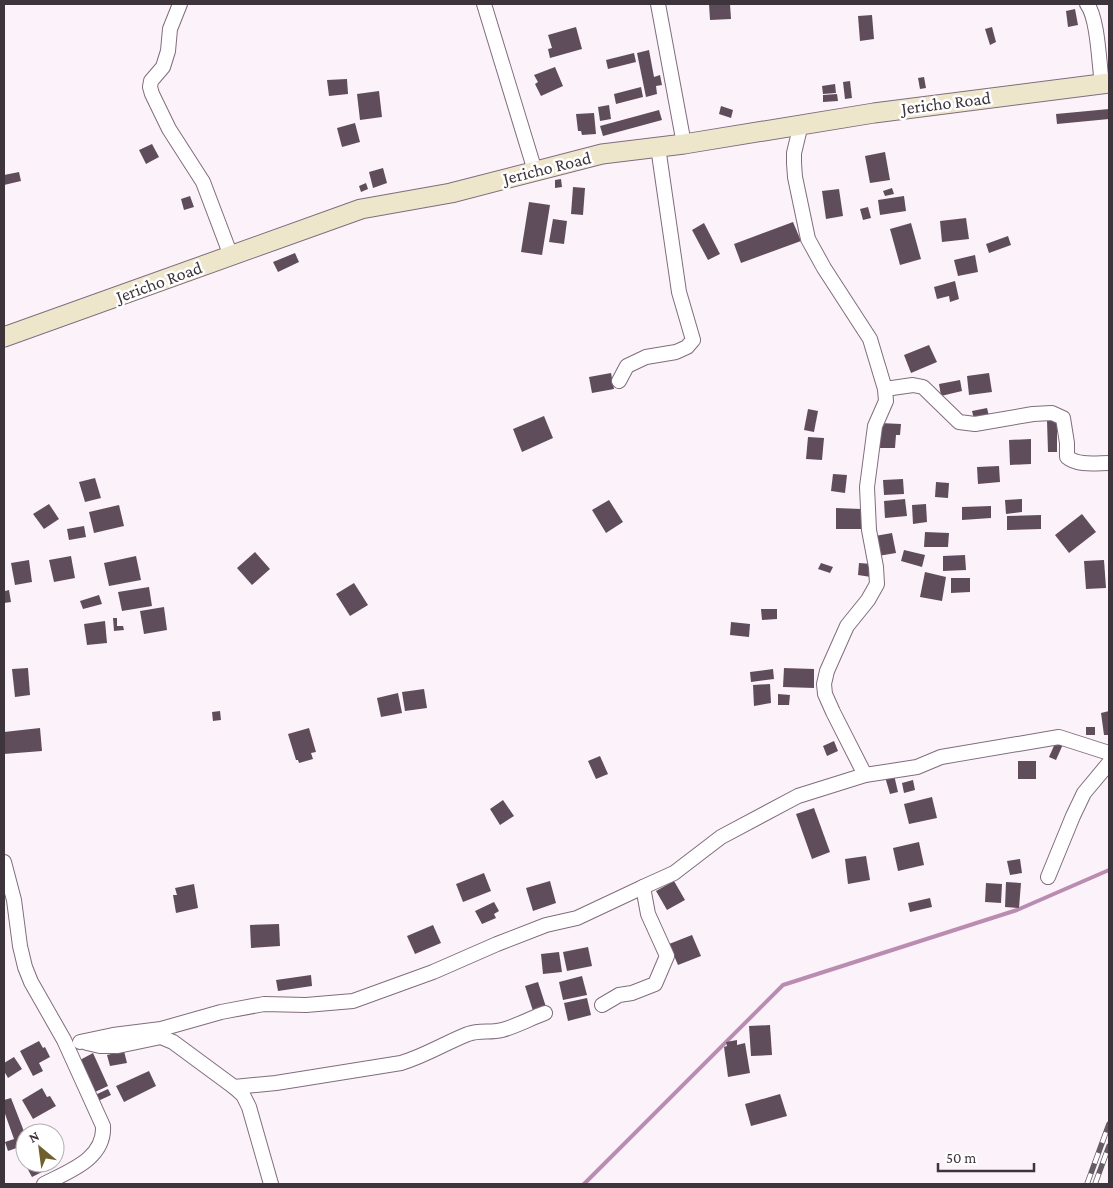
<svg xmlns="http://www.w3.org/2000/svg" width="1113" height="1188" viewBox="0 0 1113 1188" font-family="'Crimson Pro',serif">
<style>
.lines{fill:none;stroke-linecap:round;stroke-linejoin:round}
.stream{stroke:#ba8cb2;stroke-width:4}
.building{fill:#604d5c}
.street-casing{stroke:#806c7d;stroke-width:16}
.secondary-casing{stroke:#806c7d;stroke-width:21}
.street{stroke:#fff;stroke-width:14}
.secondary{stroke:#eee6cb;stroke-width:19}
.rail-casing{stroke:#665d64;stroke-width:5.5}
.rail{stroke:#fff;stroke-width:4;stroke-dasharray:11;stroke-linecap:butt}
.labels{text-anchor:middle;stroke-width:5;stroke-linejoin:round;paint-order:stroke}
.street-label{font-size:18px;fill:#3e353c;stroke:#fff}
</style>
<rect width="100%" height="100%" fill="#fcf3fa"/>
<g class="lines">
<!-- stream -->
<path class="stream" d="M584,1184L783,985L1017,910L1109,870"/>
</g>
<!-- building -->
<g class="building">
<path d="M709,4H730L731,19L710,20Z"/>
<path d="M1075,9L1078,25L1068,27L1066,11Z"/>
<path d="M872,15L874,39L860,41L858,16Z"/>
<path d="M576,27L582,49L550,58L548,49L552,48L548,35Z"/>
<path d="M992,27L996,42L990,45L985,29Z"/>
<path d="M649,50L654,77L660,75L662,85L656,86L657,94L646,97L637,53Z"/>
<path d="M634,53L636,62L608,69L606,60Z"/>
<path d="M555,67L563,86L541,96L535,84L538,82L534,75Z"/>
<path d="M924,77L926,88L920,89L918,78Z"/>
<path d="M347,79L348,94L329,96L327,80Z"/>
<path d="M850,81L852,98L845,99L843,82Z"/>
<path d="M835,84L836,93L823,94L822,86Z"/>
<path d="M641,87L643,97L616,104L614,94Z"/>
<path d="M379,91L382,117L360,120L357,94Z"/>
<path d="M837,94L838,101L823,102V95Z"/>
<path d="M609,105L611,119L600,121L598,107Z"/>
<path d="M721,106L733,110L731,118L719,114Z"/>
<path d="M1109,109V119L1057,124L1056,114Z"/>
<path d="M659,110L662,120L603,136L600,126Z"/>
<path d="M594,113L596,134L582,135L581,131H578L576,114Z"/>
<path d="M355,123L360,142L342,147L337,128Z"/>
<path d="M152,144L159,157L146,164L139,150Z"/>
<path d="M885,152L890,180L870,183L865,156Z"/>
<path d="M383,168L387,183L373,188L369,172Z"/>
<path d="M19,172L21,181L4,185V175Z"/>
<path d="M561,179L562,187L555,188V180Z"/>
<path d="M366,183L368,189L361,192L359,186Z"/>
<path d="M573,187L585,188L583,215L571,214Z"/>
<path d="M892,188L894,194L885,196L883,191Z"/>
<path d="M839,189L843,216L826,219L822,191Z"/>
<path d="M190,196L194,207L184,210L181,199Z"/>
<path d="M904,196L906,211L880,215L878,200Z"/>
<path d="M529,202L550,205L542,255L521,252Z"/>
<path d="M868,207L871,218L863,220L860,209Z"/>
<path d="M966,218L969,239L942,242L940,221Z"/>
<path d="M553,219L567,221L564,244L549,242Z"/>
<path d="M793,222L801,241L741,263L734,244Z"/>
<path d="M704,223L720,254L708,260L692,230Z"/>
<path d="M911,223L921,259L900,265L890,229Z"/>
<path d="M1008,236L1011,245L989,253L986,244Z"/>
<path d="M295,253L299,262L278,272L273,262Z"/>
<path d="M975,255L978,272L958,276L954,260Z"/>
<path d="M955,281L959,299L950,302L949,296L937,299L934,287Z"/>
<path d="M929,345L937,362L911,373L904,355Z"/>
<path d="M611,373L614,389L592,393L589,377Z"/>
<path d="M989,373L992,392L969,395L967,376Z"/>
<path d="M960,380L962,391L941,396L939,384Z"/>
<path d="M987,408L989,416L974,419L972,411Z"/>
<path d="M808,409L818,411L814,432L804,430Z"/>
<path d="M544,416L553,438L522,452L513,429Z"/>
<path d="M1047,421H1057V452H1048Z"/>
<path d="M880,423L901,424L900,435H896L895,448H879Z"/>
<path d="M808,437L824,438L822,460L806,459Z"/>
<path d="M1031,439V464L1010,465L1009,440Z"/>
<path d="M999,466L1000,482L978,484L977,467Z"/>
<path d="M833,474L847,475L845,493L831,491Z"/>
<path d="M95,478L101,498L85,502L79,482Z"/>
<path d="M903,479L904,494L884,495L883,480Z"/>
<path d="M936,482L949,483L948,498L935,497Z"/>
<path d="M905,499L907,516L885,518L884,501Z"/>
<path d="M1022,499V512L1006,514L1005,500Z"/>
<path d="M609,500L623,522L606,533L592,510Z"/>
<path d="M49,504L59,519L44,529L33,514Z"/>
<path d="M926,504L927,522L913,524L912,505Z"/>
<path d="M119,505L124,526L94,533L89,512Z"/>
<path d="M991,506V518L962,520V507Z"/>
<path d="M836,508L861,509V529H836Z"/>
<path d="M1082,514L1096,532L1069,553L1055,535Z"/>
<path d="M1041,515V529L1007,530V516Z"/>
<path d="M84,526L86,537L69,540L67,529Z"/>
<path d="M925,532L949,533L948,547H924Z"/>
<path d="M892,533L896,553L878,556L875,536Z"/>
<path d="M904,550L925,555L922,567L901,561Z"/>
<path d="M255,552L270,569L252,585L237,568Z"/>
<path d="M965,555L966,570L943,571V556Z"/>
<path d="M71,556L75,578L54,582L49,560Z"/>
<path d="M136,556L141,580L109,586L104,563Z"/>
<path d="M29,560L32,582L15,585L11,563Z"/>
<path d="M1104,560L1106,588L1086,589L1084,561Z"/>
<path d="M821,563L833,567L830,573L818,569Z"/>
<path d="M859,563L872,564L871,577L858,575Z"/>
<path d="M925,572L946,577L942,601L920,597Z"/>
<path d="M951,578H970V592L951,593Z"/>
<path d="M354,583L368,605L350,616L336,594Z"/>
<path d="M4,587L5,591L9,590L11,602L4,603Z"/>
<path d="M149,587L152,606L122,611L118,592Z"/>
<path d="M99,595L102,604L83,609L80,601Z"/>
<path d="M164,607L167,630L144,634L140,611Z"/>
<path d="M761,609H777V619L762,620Z"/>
<path d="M113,618H117V626H123L124,630L114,631Z"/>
<path d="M105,621L107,643L87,645L84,624Z"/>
<path d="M731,622L750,624L749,637L730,635Z"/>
<path d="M28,668L30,695L15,697L12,669Z"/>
<path d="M784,668L814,669V688L783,687Z"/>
<path d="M773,669L774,679L751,682L750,672Z"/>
<path d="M770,684L771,703L754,706L753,685Z"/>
<path d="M424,689L427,708L405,711L402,692Z"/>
<path d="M398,693L402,713L381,717L377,698Z"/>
<path d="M778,694L790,695L789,705H778Z"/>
<path d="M220,711L221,720L213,721L212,712Z"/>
<path d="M1109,711V735H1104L1101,713Z"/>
<rect x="1086" y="727" width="9" height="8"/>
<path d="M40,728L42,751L4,754V732Z"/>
<path d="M309,728L316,752L311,753L313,759L299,763L298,760H296L288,734Z"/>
<path d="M1057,739L1064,742L1056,760L1049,757Z"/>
<path d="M834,741L838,751L827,756L823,746Z"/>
<path d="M600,756L608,774L596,779L588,761Z"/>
<rect x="1018" y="761" width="18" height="18"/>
<path d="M894,775L898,792L890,794L885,777Z"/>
<path d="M913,780L915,790L904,793L902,783Z"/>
<path d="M932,797L937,818L909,824L904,804Z"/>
<path d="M503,800L514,816L500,825L490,809Z"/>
<path d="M814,808L830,852L812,859L796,814Z"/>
<path d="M919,842L924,865L898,871L893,848Z"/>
<path d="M866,856L870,880L848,884L845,859Z"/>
<path d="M1020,859L1022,873L1010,875L1007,861Z"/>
<path d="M484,873L491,891L463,902L456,884Z"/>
<path d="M550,881L556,903L533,911L526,888Z"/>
<path d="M674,881L685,900L667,910L656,891Z"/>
<path d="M1006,882L1021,883L1019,908L1005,907Z"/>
<path d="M986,883L1002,884L1001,903L985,902Z"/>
<path d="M194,884L198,908L176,913L173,895H177L175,888Z"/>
<path d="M930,898L932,907L910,912L908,903Z"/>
<path d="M494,902L499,911L494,914L496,918L482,924L475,911Z"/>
<path d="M279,924L280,946L251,948L250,925Z"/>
<path d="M433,925L441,943L415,954L407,936Z"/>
<path d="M692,935L701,956L678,965L669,944Z"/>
<path d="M588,947L592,966L567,971L563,952Z"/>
<path d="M559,952L562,972L543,974L541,954Z"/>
<path d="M311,975L312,986L278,991L276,980Z"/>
<path d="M582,976L587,995L563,1000L559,982Z"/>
<path d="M538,982L546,1007L533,1011L525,986Z"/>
<path d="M587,998L591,1015L568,1021L564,1003Z"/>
<path d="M770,1025L772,1055L751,1056L749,1026Z"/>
<path d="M737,1040V1045L745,1043L750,1073L728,1077L724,1047L727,1046L726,1042Z"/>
<path d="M39,1041L43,1048L45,1047L50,1057L39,1063L43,1071L33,1076L20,1051Z"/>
<path d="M124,1051L127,1063L110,1066L107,1055Z"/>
<path d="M93,1053L108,1086L95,1092L80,1060Z"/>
<path d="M14,1057L22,1069L8,1078L4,1071V1063Z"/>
<path d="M149,1071L156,1086L124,1102L116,1086Z"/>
<path d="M42,1088L47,1097L50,1096L56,1106L33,1119L22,1100Z"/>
<path d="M108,1089L111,1095L98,1101L95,1095Z"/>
<path d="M780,1094L787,1116L751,1126L745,1104Z"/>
<path d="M11,1098L25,1134V1145L8,1151L5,1142L14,1139L4,1111V1100Z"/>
<path d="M25,1153V1163H47L50,1168L32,1177L20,1155Z"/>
</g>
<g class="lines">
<defs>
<g id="street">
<path d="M180,4L170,29L168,51L163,67L151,81L150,87L152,94L169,129L203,182L231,256"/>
<path d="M484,4L535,171"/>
<path d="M658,4L684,144"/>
<path d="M1087,4C1098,18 1099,64 1102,84"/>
<path d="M801,124L794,153V163L795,177L808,239L824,268L870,339L885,389L886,401L875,426L867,487L869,530L876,567L877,584L868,600L847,626L827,671L824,684L825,694L833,712L865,775"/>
<path d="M619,381L627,366L646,357L676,352L687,347L693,340L679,292L658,147"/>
<path d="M885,389L913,385L923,387L959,422L975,424L1033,414L1052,413L1063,418L1067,443V457C1078,466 1096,463 1109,463"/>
<path d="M4,862L14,900L20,946L25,967L31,982L64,1040L103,1126C105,1159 69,1171 44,1184"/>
<path d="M1048,877L1073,816L1084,793L1109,763"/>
<path d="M602,1005L619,995L632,993L655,984L667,956L648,914L643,887L674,873L721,837L798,796L865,775L917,767L941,757L1059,737L1109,753"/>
<path d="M80,1042L113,1035L161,1029L221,1012L264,1004L306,1005L353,1001L433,972L497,944L546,925L577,918L643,887"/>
<path d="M87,1043L100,1046H118L161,1037L173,1042L234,1087L243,1095L249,1107L271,1184"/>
<path d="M234,1087L276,1083L401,1063C425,1056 445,1043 468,1034C480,1030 490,1033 502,1030C517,1026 531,1018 545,1013"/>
</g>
<path id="secondary" d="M4,337L361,209L451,193L602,154L684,144L874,113L1109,83"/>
</defs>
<!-- street casing -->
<use href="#street" class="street-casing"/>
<!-- secondary casing -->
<use href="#secondary" class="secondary-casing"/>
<!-- street -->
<use href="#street" class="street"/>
<!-- secondary -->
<use href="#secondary" class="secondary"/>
<defs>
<g id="rail">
<path d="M1087,1184L1109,1124"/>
<path d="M1095,1184L1109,1146"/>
</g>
</defs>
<!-- rail casing -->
<use href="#rail" class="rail-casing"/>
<!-- rail -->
<use href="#rail" class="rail"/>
</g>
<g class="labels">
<!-- street labels -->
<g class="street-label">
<text transform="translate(946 103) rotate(-7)" y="6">Jericho Road</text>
<text transform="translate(547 168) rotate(-14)" y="6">Jericho Road</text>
<text transform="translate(159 282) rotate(-20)" y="6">Jericho Road</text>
</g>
</g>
<!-- border -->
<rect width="1113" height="1188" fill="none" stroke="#3e353c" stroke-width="10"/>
<!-- north arrow -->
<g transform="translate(40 1148) rotate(331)"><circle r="24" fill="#ffffff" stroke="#b2aeb1"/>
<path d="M0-4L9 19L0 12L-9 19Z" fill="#6f5f2d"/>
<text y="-8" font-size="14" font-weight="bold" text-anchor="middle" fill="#3e353c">N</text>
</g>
<!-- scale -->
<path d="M938 1163v8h96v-8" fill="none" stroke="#3e353c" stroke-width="2.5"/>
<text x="946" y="1163" font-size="15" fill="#3e353c" stroke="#ffffff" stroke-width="4" paint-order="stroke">50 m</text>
</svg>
